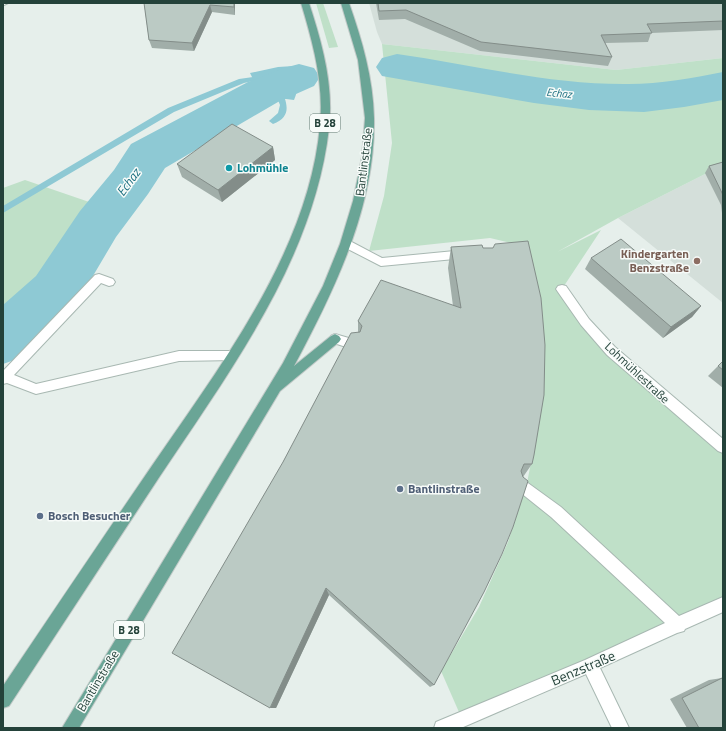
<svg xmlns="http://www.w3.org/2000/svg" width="726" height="731" viewBox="0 0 726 731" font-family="'Titillium Web',sans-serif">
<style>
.built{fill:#d4dfda}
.green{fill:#bfe0c8}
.water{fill:#8ec9d4}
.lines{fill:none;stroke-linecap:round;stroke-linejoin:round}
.stream{fill:#8ec9d4;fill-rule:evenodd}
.river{fill:#8ec9d4;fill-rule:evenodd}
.minor-casing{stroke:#a8b8b2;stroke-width:2}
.major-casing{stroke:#c2cac8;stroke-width:2}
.minor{fill:#fff;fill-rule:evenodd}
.major{fill:#6aa596;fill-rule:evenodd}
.wall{fill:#a1aea9}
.shaded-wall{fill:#838d89}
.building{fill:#bbcac4;stroke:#838d89}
.culture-dot{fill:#0f9aa8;stroke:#f7fbf9;stroke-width:1.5}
.education-dot{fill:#8d6e63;stroke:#f7fbf9;stroke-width:1.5}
.service-dot{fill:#5c6f8a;stroke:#f7fbf9;stroke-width:1.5}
.labels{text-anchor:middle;stroke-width:3;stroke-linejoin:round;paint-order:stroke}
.far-water-label{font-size:11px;font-style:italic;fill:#1c6f80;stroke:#f7fbf9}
.shield{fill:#f7fbf9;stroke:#637a73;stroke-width:1}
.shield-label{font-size:11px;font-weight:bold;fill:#24423a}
.street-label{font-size:12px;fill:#24423a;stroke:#f7fbf9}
.culture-label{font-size:12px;font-weight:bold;fill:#0d838f;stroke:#f7fbf9;text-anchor:start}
.education-label{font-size:12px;font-weight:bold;fill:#785e54;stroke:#f7fbf9;text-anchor:end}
.service-label{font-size:12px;font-weight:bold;fill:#4e5e75;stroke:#f7fbf9;text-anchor:start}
.water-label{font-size:13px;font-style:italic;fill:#1c6f80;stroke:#f7fbf9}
.near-street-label{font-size:14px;fill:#24423a;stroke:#f7fbf9}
</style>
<rect width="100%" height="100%" fill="#e6efeb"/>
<!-- built -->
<g class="built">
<path d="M369,3H723V58L616,70L382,44L377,32Z"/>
<path d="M723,167V303L618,218L709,172Z"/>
</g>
<!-- green -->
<g class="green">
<path d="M316,3H323L338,47L329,48Z"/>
<path d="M382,44L616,70L723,58V167L709,172L618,218L557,252L601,230L562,289L585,322L723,447V604L462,719L441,671L479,607L508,542L527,483L537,432L524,246L490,238L369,251L384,196L392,143Z"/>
<path d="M25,180L130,216L89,268L3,355V188Z"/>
</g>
<!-- water -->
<path class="water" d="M294,66C300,78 299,87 294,100L270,97L253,79L250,73L278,67Z"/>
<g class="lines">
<!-- stream -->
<path class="stream" d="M253,77L280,86C286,101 294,116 273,124L269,121L278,113L280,105L273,88L253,81L244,83L174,112L3,213V206L168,108L239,79Z"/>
<!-- river -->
<g class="river">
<path d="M397,54C474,65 552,85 629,84C661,84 692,78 723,72V100L684,107L644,112L589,110L534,103L382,76L376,67L382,58Z"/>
<path d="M299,64L314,68L320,77L314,86L278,102L165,168L148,194L116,237L74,308L23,357L3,364V305L36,276L80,211L114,170L131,144L248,82L284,68Z"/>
</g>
<defs>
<g id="minor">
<path d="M3,3H8L4,5Z"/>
<path d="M346,239L382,258L465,250L470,254L465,258L381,266L342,246L341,243L342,240Z"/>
<path d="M99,274L113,279L115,282L113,285L109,286L101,283L14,375L36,384L179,351H231L235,352L237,356L235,360L179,361L36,394L7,383L3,384V371L95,275Z"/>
<path d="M562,285L566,286L589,319L615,347L723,439V453L718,451L607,355L581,325L558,292L556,289L558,286Z"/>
<path d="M335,334L359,341L361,345L359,349L355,350L331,342L329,339L331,336Z"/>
<path d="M521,478L561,507L679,616L723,597V612L685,629L684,631L677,633L600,668L629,728H612L586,674L461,728H434L436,722L585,660L665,623L551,517L516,489L514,484L516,479Z"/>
</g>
<g id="major">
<path d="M301,3H309C322,43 334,86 329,128C314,260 229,372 158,479C108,555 59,630 9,706L3,708V686C50,616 97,546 145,476C215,373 309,254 320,125C324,83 313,43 301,3Z"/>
<path d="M341,3H349C362,40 373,78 374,118C376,206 334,291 294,366L331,336L335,334L339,336L341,339L339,342L280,391L79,728H62L283,363L323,286L340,244L353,201L362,157L365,118L358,60Z"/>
</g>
</defs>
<!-- minor casing -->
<use href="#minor" class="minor-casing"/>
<!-- major casing -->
<use href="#major" class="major-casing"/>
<!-- minor -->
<use href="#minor" class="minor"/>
<!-- major -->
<use href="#major" class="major"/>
</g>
<!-- wall -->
<g class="wall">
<path d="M144,3H235V15L212,12L194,51L152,48L149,40Z"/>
<path d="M376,3H723V30L651,33L648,42L605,43L612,57L608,66L480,51L405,19L379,20Z"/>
<path d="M273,147L275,160L222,202L182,177L177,164Z"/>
<path d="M723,162V221L721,205L705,173L709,166Z"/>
<path d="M451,247L532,464L523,477L434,685L430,687L329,595L276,708L283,462L358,332V321L453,306L448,268Z"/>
<path d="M591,258L701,306L692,317L663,338L585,269Z"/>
<path d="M723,361V388L708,376Z"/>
<path d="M722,678L723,728H687L670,699L709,680Z"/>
</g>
<!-- shaded-wall -->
<g class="shaded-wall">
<path d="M234,3H235V15L234,7Z"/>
<path d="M210,5L212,12L194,51L192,43Z"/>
<path d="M273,147L275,160L222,202L218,190Z"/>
<path d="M701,306L692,317L663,338L671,327Z"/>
<path d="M326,588L329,595L276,708H270Z"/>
</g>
<!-- building -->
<g class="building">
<path d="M144,3H234V7L210,5L192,43L149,40Z"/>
<path d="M378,3H723V21L647,24L652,33L601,35L612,57L481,42L406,10L379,11Z"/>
<path d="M232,124L273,147L218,190L177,164Z"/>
<path d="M723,162V195L709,166Z"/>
<path d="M621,239L701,306L671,327L591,258Z"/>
<path d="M528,241L541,298L545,345L544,395L534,455L532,464H524L521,471L523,477L528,481L513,527L502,554L484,592L434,685L326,588L270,708L172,653L283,462L351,333L360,332L362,326L358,321L381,280L461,308L451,247L482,245L483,248H493L495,244Z"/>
<path d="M723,361V370L718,366Z"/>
<path d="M722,678L723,681V728H699L682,698Z"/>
</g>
<!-- markers -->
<circle class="culture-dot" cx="229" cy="168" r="4"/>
<circle class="education-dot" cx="697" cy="261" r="4"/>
<g class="service-dot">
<circle cx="400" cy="489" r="4"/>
<circle cx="40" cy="516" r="4"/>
</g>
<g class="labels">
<!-- far-water labels -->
<g class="far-water-label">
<text transform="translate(559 93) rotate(6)" y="4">Echaz</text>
</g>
<!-- shield labels -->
<g class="shield">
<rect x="310" y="114" width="30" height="18" rx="3"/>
<rect x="114" y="621" width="30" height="18" rx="3"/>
</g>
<g class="shield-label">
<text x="325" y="127">B 28</text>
<text x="129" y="634">B 28</text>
</g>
<!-- street labels -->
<g class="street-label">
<text transform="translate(364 162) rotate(-83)" y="4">Bantlinstraße</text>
<text transform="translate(637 373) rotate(43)" y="4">Lohmühlestraße</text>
<text transform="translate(98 681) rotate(-59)" y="4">Bantlinstraße</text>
</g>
<!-- culture labels -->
<g class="culture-label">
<text x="237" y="172">Lohmühle</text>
</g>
<!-- education labels -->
<g class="education-label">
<text x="689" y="258">Kindergarten<tspan x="689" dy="14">Benzstraße</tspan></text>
</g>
<!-- service labels -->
<g class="service-label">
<text x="408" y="493">Bantlinstraße</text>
<text x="48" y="520">Bosch Besucher</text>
</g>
<!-- water labels -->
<g class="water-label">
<text transform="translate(128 182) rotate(-54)" y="5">Echaz</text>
</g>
<!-- near-street labels -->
<g class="near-street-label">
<text transform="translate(583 668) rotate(-23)" y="5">Benzstraße</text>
</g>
</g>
<!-- border -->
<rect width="726" height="731" fill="none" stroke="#24423a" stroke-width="8"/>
</svg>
